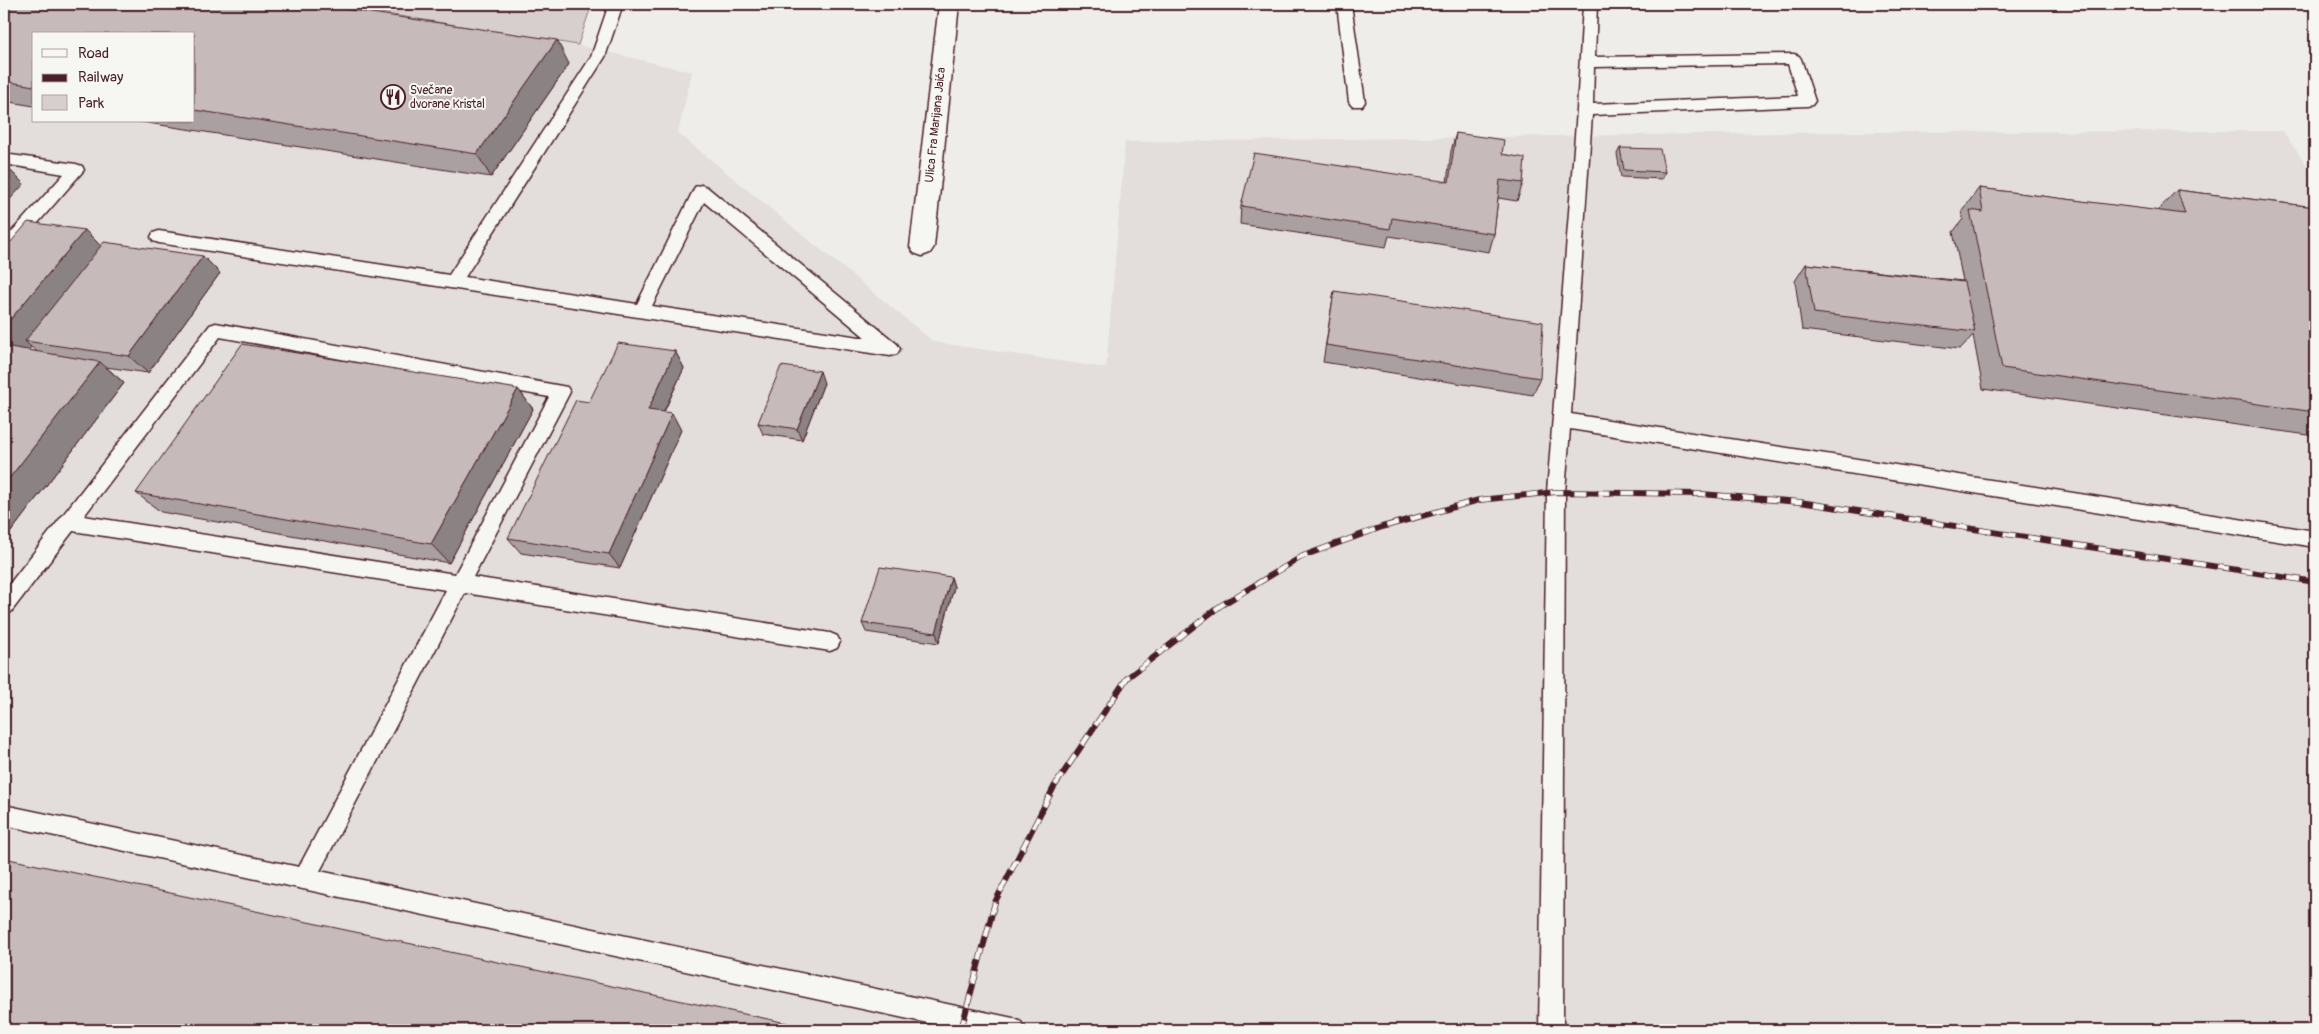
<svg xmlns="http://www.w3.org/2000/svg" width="2319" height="1034" viewBox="0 0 2319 1034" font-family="Pangolin,sans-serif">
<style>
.built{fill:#e3dedc;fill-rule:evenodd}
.green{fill:#d7cfce;stroke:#90777c}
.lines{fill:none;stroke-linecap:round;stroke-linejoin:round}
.service-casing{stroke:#4a1f2b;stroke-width:3}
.minor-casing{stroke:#4a1f2b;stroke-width:3}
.service{fill:#f6f6f2;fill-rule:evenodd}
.minor{fill:#f6f6f2;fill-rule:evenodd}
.rail-casing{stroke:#4a1f2b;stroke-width:6}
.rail{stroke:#f6f6f2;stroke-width:4.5;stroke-dasharray:12;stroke-linecap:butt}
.wall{fill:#aaa0a1;stroke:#4a1f2b;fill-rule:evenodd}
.shaded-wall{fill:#8b8283;stroke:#4a1f2b}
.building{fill:#c6babb;stroke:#4a1f2b}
.labels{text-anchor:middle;stroke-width:4;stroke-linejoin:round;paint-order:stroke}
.poi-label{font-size:12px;fill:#4a1f2b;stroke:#f6f6f2;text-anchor:start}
.street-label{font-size:12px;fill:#4a1f2b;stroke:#f6f6f2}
</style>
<rect width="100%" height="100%" fill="#efedea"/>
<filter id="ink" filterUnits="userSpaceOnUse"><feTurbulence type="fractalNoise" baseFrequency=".02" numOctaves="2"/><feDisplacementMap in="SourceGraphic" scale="10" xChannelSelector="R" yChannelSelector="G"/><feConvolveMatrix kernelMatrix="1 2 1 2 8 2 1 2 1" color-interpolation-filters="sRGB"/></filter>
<g filter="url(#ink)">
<!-- built -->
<path class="built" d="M4,4H592L578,45L692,72L678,133L934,342L1106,368L1125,142L1850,132L2283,131L2315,177V1030H4ZM34,34H194V121H34Z"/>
<!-- green -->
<path class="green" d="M325,4H592L578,45Z"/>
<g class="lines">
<defs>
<g id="service">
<path d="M609,4H623L605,57L465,277L637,304L693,191L695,187L701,185L707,187L897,344L900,349L897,354L890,356L159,243L153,241L151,237L153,233L159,231L449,275L591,57ZM704,202L866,338L652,306Z"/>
<path d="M1337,4H1351L1365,102L1362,106H1352L1349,102Z"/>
<path d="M1583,4H1597L1595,57L1794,54L1799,56L1801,59L1815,101L1812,105L1807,106L1592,115L1571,414L2315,531V547L1570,429L1565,492L1563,1030H1539L1547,492L1577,110ZM1788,64L1798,96L1593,104L1594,67Z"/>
<path d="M4,154L76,164L82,166L84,170L10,255L4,257V240L64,174L4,164Z"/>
<path d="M216,323L567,387L570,392L473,577L830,633L837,636L840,642L837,648L830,651L465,593L320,871L1013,1018L1021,1022L1025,1030H960L4,825V805L299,867L446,590L73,531L11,612L4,615V591L210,325ZM220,337L549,397L455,574L84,516Z"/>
</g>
<path id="minor" d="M939,4H959L934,247L930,253L922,256L914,253L910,247Z"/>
</defs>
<!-- service casing -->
<use href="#service" class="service-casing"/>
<!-- minor casing -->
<use href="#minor" class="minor-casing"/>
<!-- service -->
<use href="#service" class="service"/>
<!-- minor -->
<use href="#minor" class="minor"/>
<defs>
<path id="rail" d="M961,1030L995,902L1054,787L1127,678L1220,606L1303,556L1382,527L1479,500L1556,492L1701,494L1800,502L2315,582"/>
</defs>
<!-- rail casing -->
<use href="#rail" class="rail-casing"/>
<!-- rail -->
<use href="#rail" class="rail"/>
</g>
<!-- wall -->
<g class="wall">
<path d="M4,4L569,64L491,177L135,121H194V34H34V106L4,101Z"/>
<path d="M1456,133L1502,154L1523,183L1517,201L1498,198L1494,234L1489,252L1389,236L1386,247L1240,224L1241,206L1447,182L1451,151Z"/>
<path d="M1620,148L1665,172L1662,179L1621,177L1617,154Z"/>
<path d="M1979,188L2157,211L2177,190L2315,207V436L1983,389L1973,335L1960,349L1802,330L1795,281L1806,264L1963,281L1953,232L1963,219L1962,211Z"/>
<path d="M85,230L101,246L220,273L148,373L106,367L124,383L4,541V250ZM31,347L38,352L28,350Z"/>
<path d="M1334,291L1540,378L1533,395L1323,362Z"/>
<path d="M675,351L684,368L664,412L681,430L620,568L521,553L508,538Z"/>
<path d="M824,383L802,440L763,434L758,423Z"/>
<path d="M518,389L533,409L449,563L161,512L136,493Z"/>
<path d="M951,577L954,587L939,643L866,632L862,623Z"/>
</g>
<!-- shaded-wall -->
<g class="shaded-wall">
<path d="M557,40L569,64L491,177L477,154Z"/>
<path d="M4,164L24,184L4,206Z"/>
<path d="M85,230L108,253L25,341L31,347L4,380V327Z"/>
<path d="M203,256L220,273L148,373L129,356Z"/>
<path d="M675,351L684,368L657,426L648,410Z"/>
<path d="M100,362L124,383L4,541V485Z"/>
<path d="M820,371L824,383L802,440L797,429Z"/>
<path d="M518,389L533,409L449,563L431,544Z"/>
<path d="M672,413L681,430L620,568L609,554Z"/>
<path d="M951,577L954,587L939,643L936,633Z"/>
</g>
<!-- building -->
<g class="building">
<path d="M4,4H309L557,40L477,154L194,110V34H34V86L4,81Z"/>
<path d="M1456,133L1504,140L1502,154L1525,158L1523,183L1500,180L1494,234L1392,218L1390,229L1241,206L1254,153L1449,182Z"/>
<path d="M1620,148L1660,149L1665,172L1624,170Z"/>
<path d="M1979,188L2185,214L2177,190L2315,207V412L2002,368L1970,210L1983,212Z"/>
<path d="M28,222L85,230L4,327V250Z"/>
<path d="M104,242L203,256L129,356L25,341Z"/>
<path d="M1806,264L1964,282L1975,332L1814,313Z"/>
<path d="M1334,291L1543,322L1540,378L1326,345Z"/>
<path d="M618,343L675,351L648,410L672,413L609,554L508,538L576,400L589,402Z"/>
<path d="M242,344L518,389L431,544L136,493Z"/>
<path d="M4,346L100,362L4,485Z"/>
<path d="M781,366L820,371L797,429L758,423Z"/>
<path d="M880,567L951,577L936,633L862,623Z"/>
<path d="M4,858L820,1030H4Z"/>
</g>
</g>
<!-- icons -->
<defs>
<symbol id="restaurant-ring" viewBox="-11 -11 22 22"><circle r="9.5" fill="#f6f6f2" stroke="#4a1f2b" stroke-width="1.5"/><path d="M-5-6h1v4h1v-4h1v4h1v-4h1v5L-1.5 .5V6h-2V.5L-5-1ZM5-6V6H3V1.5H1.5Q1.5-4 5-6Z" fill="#4a1f2b"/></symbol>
</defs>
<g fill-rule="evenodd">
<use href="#restaurant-ring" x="379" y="83" width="28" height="28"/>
</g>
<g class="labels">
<!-- poi labels -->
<g class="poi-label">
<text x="410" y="94">Svečane<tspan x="410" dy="14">dvorane Kristal</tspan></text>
</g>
<!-- street labels -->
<g class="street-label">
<text transform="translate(935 125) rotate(-84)" y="4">Ulica Fra Marijana Jaića</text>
</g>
</g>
<!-- margin -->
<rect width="2319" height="1034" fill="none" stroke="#f6f6f2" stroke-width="20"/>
<rect x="10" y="10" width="2299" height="1014" fill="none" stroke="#4a1f2b" stroke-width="2" filter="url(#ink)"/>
<!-- legend -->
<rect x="32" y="32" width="162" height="90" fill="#f6f6f2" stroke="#b1a0a2"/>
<rect x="42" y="49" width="25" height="8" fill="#f6f6f2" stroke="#b1a0a2"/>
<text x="78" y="58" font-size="15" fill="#4a1f2b">Road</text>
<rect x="42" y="74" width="25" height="8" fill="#4a1f2b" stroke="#b1a0a2"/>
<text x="78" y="82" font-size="15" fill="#4a1f2b">Railway</text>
<rect x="42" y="95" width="25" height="15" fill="#d7cfce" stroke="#b1a0a2"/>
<text x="78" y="108" font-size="15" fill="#4a1f2b">Park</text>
</svg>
